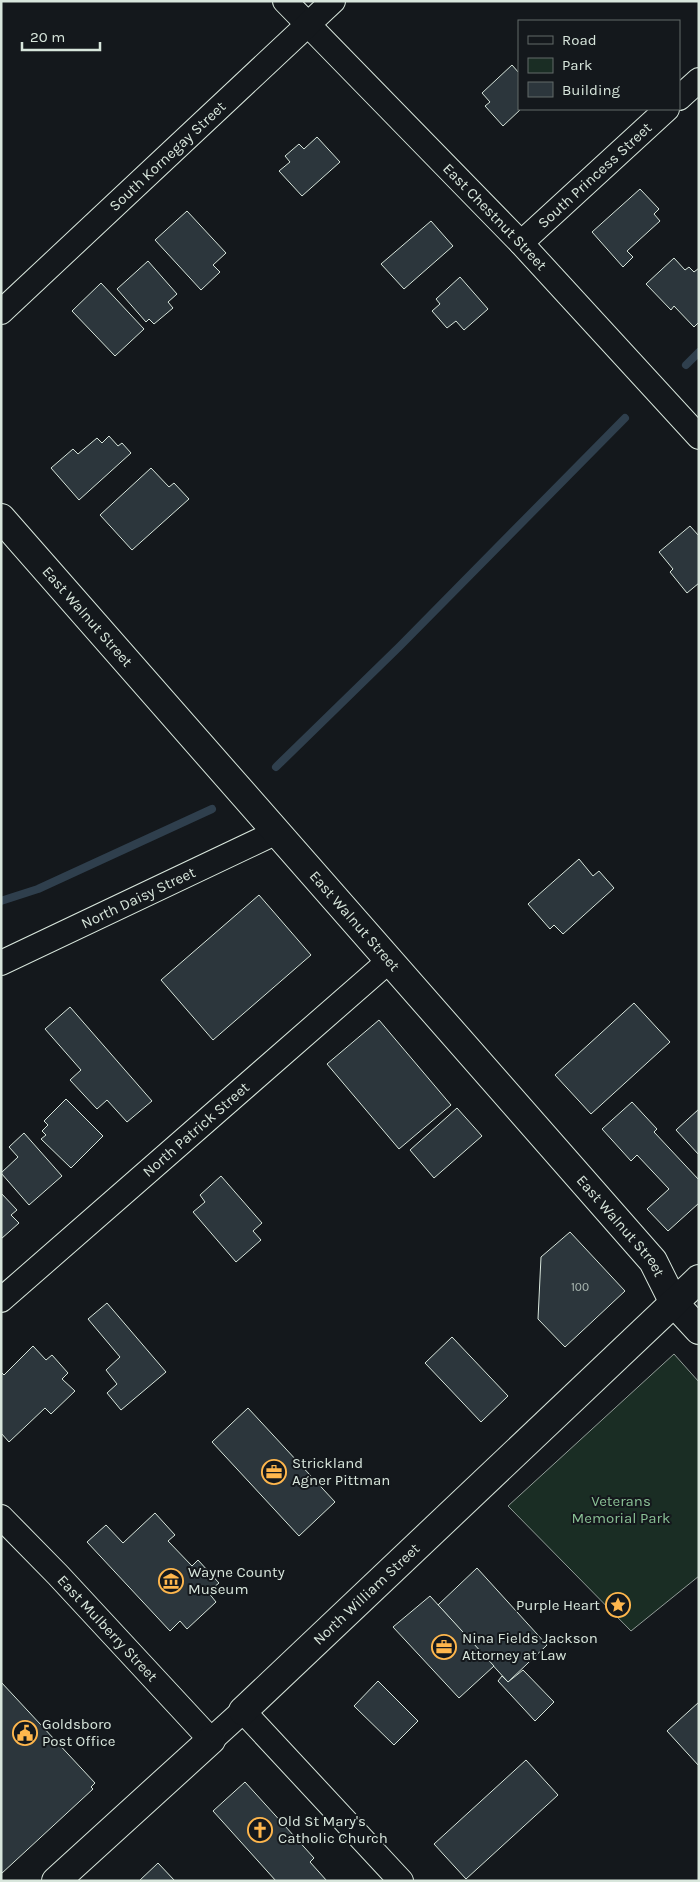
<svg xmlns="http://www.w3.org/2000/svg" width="700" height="1882" viewBox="0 0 700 1882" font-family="Karla,sans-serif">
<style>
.green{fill:#1a2d24;stroke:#939e99}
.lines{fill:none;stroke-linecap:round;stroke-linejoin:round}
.stream{stroke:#2f3f4d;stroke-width:8}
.building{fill:#2c363c;stroke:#d8e6dc}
.minor-casing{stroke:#d8e6dc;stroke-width:26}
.tertiary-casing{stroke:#d8e6dc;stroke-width:30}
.minor{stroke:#14181c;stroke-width:24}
.tertiary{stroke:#14181c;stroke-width:28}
.labels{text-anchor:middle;stroke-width:4;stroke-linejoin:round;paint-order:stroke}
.number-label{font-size:12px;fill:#adbab4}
.street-label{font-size:15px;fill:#d8e6dc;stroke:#14181c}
.poi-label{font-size:15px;fill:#d8e6dc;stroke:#14181c;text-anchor:start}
.park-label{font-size:15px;fill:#8ac095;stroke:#14181c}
</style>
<rect width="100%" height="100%" fill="#14181c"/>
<!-- green -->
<path class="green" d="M674,1354L699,1382V1576L631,1631L508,1506Z"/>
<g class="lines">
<!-- stream -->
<g class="stream">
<path d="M686,365L699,352"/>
<path d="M276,767L400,646L625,418"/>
<path d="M1,901L38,889L212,809"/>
</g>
</g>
<!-- building -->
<g class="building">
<path d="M512,65L519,73V109H521L503,126L485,106L490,102L482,93Z"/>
<path d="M317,137L340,162L302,196L279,171L290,162L285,156L299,144L304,149Z"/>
<path d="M640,189L659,209L654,214L660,221L627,251L633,257L623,267L592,232Z"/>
<path d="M187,211L226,253L213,265L220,272L201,290L155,240Z"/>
<path d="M431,221L453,246L404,289L381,264Z"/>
<path d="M674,258L685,270L689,267L694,272L699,268V322L694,327L674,306L671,310L646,284Z"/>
<path d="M148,261L177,294L168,302L173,308L154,324L149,319L146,322L117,289Z"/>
<path d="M460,277L488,309L464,330L456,321L447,328L432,311L440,304L436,299Z"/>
<path d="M101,283L144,329L115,356L72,311Z"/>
<path d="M109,436L118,446L122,443L131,453L79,500L51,468L73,449L78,454L97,438L102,443Z"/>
<path d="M151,468L169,487L174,483L189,499L132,550L100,515Z"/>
<path d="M690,526L699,536V583L687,593L670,572L673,569L659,552Z"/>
<path d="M579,859L593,876L599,871L614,888L563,934L554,925L550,929L528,904Z"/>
<path d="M259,895L311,955L213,1040L161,980Z"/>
<path d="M634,1003L670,1042L591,1114L555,1075Z"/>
<path d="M70,1007L152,1101L127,1122L107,1100L97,1109L70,1080L81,1070L45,1029Z"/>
<path d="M379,1020L451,1105L399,1149L327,1064Z"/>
<path d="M66,1099L103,1136L71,1168L41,1139L46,1135L42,1131L48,1125L44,1121Z"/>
<path d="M632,1102L657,1129L654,1132L699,1180V1203L668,1231L647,1209L669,1189L637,1155L631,1161L602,1129Z"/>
<path d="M457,1108L482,1136L434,1178L410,1150Z"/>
<path d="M699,1109V1155L676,1130Z"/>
<path d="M24,1133L62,1176L29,1205L1,1173L18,1157L9,1147Z"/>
<path d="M221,1176L262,1223L253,1231L261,1240L236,1262L193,1212L205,1202L200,1195Z"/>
<path d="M1,1193L17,1210L11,1215L19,1223L1,1239Z"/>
<path d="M570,1232L625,1291L565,1347L538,1319L541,1257Z"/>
<path d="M107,1303L166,1372L121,1410L107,1393L117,1384L106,1370L120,1357L88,1319Z"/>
<path d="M452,1337L508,1396L481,1422L425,1363Z"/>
<path d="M33,1346L46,1360L52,1355L68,1373L62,1379L75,1391L51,1414L45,1408L9,1442L1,1433V1372L4,1375Z"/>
<path d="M248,1408L335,1502L299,1536L212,1442Z"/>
<path d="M155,1513L175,1535L168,1541L192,1566L198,1560L219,1583L208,1592L216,1602L187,1629L180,1621L170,1631L87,1542L106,1525L123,1543Z"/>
<path d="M477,1568L547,1645L508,1682L438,1605Z"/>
<path d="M430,1596L494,1666L459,1698L393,1627Z"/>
<path d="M523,1670L554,1702L535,1721L498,1681L502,1676L508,1682Z"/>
<path d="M378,1681L418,1721L394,1745L354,1706Z"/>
<path d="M1,1682L95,1783L91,1787L93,1789L1,1874Z"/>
<path d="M699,1702V1766L667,1731Z"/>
<path d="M526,1760L558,1795L466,1879L434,1844Z"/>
<path d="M245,1782L314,1858L310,1862L327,1881H276L213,1811Z"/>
<path d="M158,1863L175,1881H139Z"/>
</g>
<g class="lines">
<defs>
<g id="minor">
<path id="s1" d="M285,1L521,243L699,437"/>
<path d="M679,98L699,80"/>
<path id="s2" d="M521,243L667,109"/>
<path id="s3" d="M1,312L333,1"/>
<path id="s4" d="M1,963L277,832"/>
<path id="s5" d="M1,1300L390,960"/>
<path id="s6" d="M1,1517L58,1575L211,1740L243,1711L401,1881"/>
</g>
<g id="tertiary">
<path id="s7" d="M1,518L653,1261L674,1303L699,1330"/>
<path id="s8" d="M243,1711L699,1279"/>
<path d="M56,1881L211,1740"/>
</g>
</defs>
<!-- minor casing -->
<use href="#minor" class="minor-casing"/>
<!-- tertiary casing -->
<use href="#tertiary" class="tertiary-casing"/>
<!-- minor -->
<use href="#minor" class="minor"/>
<!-- tertiary -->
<use href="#tertiary" class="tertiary"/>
</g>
<!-- icons -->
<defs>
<symbol id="office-ring" viewBox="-11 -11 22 22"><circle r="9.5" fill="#14181c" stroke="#ffb74d" stroke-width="1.5"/><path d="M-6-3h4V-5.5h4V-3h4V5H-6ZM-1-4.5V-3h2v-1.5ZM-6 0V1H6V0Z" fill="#ffb74d"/></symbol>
<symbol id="museum-ring" viewBox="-11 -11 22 22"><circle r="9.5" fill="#14181c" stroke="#ffb74d" stroke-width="1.5"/><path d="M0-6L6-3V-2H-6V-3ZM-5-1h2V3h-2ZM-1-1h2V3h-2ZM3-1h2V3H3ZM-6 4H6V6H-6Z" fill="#ffb74d"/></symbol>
<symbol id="sight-ring" viewBox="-11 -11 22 22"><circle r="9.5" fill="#14181c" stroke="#ffb74d" stroke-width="1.5"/><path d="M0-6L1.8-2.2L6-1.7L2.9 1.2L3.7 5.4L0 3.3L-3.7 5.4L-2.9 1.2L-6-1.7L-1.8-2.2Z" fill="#ffb74d"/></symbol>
<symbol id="civic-ring" viewBox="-11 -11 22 22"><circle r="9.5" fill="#14181c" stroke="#ffb74d" stroke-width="1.5"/><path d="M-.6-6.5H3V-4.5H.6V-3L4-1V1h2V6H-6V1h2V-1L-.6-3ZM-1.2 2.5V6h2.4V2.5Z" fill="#ffb74d"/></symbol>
<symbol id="church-ring" viewBox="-11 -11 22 22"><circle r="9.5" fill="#14181c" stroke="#ffb74d" stroke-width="1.5"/><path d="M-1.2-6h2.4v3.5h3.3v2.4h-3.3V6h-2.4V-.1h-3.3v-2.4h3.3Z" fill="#ffb74d"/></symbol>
</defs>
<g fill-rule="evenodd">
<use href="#office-ring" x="260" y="1458" width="28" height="28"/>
<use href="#museum-ring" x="157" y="1567" width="28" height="28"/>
<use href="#sight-ring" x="604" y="1591" width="28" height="28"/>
<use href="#office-ring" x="430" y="1633" width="28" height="28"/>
<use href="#civic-ring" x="11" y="1719" width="28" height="28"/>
<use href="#church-ring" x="246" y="1816" width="28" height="28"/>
</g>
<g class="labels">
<!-- number labels -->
<g class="number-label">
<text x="580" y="1291">100</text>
</g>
<!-- street labels -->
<g class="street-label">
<text dy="5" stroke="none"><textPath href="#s3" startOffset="228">South Kornegay Street</textPath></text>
<text dy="5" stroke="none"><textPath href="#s2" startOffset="100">South Princess Street</textPath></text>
<text dy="5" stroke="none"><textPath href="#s1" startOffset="301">East Chestnut Street</textPath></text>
<text dy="5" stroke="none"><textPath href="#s7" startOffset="131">East Walnut Street</textPath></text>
<text dy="5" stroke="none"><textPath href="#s4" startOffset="152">North Daisy Street</textPath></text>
<text dy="5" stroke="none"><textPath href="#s7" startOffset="536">East Walnut Street</textPath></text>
<text dy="5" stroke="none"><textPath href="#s5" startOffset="259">North Patrick Street</textPath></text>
<text dy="5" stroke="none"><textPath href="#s7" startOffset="941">East Walnut Street</textPath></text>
<text dy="5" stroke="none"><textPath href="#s8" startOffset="170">North William Street</textPath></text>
<text dy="5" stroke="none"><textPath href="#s6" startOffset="154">East Mulberry Street</textPath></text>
</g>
<!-- poi labels -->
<g class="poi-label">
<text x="292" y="1468">Strickland<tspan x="292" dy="17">Agner Pittman</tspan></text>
<text x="188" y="1577">Wayne County<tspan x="188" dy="17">Museum</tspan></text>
<text x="600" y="1610" text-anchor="end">Purple Heart</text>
<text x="462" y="1643">Nina Fields Jackson<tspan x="462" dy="17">Attorney at Law</tspan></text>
<text x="42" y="1729">Goldsboro<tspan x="42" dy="17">Post Office</tspan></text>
<text x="278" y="1826">Old St Mary's<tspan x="278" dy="17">Catholic Church</tspan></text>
</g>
<!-- park labels -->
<g class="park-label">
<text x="621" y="1506">Veterans<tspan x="621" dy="17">Memorial Park</tspan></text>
</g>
</g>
<!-- border -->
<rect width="700" height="1882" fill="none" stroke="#d8e6dc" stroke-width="5"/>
<!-- legend -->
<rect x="518" y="20" width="162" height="90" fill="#14181c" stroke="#626a69"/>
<rect x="528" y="36" width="25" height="8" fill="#14181c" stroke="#626a69"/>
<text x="562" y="45" font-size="15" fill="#d8e6dc">Road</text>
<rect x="528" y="58" width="25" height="15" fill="#1a2d24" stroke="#626a69"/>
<text x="562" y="70" font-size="15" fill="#d8e6dc">Park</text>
<rect x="528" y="82" width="25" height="15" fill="#2c363c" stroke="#626a69"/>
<text x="562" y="95" font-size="15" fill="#d8e6dc">Building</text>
<!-- scale -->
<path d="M22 42v8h78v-8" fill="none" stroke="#d8e6dc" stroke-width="2.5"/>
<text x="30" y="42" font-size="15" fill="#d8e6dc" stroke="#14181c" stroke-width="4" paint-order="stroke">20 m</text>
</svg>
